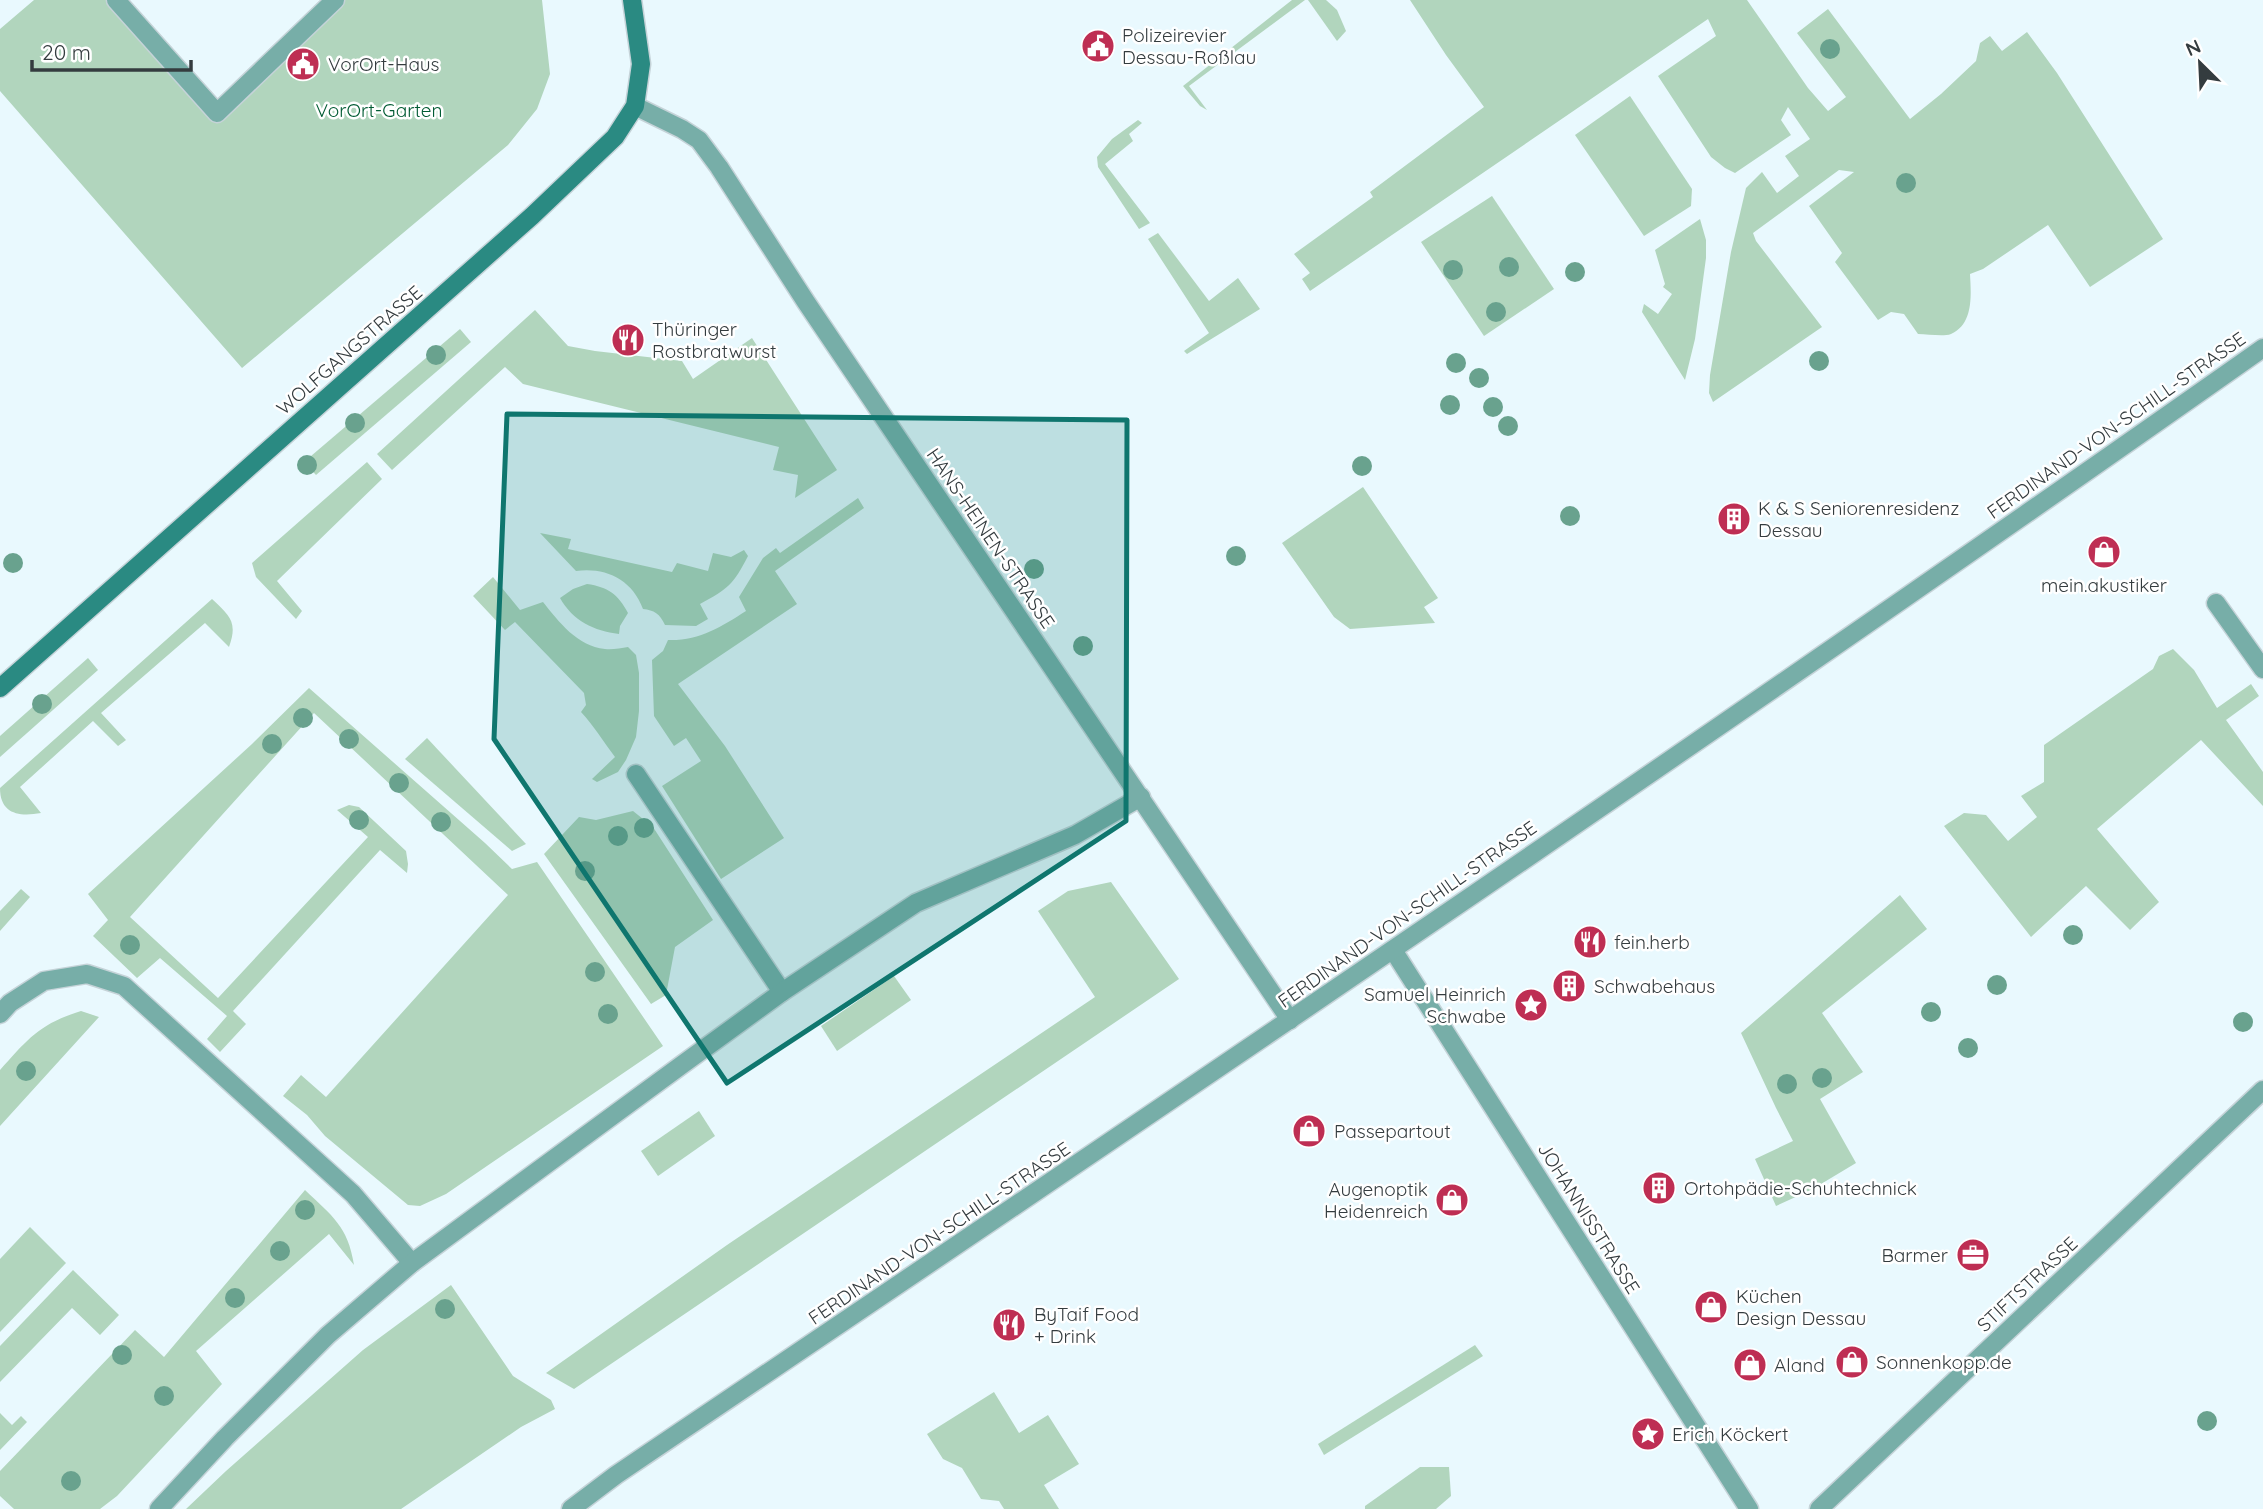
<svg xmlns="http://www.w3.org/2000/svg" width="2263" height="1509" viewBox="0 0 2263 1509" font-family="Quicksand,sans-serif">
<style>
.green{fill:#b1d5bd}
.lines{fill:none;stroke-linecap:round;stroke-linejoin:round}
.lane-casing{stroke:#c5d3d8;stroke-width:21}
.street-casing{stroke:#c5d3d8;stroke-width:21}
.secondary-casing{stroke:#c5d3d8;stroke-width:21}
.lane{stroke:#77aea8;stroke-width:18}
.street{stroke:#77aea8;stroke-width:18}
.secondary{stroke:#2a8a82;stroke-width:18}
.tree{fill:#69a28e}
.marked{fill:#0f766e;fill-opacity:0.2;stroke:#0f766e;stroke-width:5;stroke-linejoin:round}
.labels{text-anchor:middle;stroke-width:5;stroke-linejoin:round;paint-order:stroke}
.poi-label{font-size:19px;fill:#343c3f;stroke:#fff;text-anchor:start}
.park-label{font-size:19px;fill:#015b33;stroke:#fff}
.street-label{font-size:19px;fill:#343c3f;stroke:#fff}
</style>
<rect width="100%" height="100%" fill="#e9f9fe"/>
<!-- green -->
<g class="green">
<path d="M34,0H116L217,112L335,0H542L550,74L537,109L508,145L242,368L0,91V29Z"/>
<path d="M1292,0H1305L1189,86L1207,110L1200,106L1183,86Z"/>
<path d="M1308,0H1326L1337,10L1346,31L1337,41Z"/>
<path d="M1410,0H1747L1808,88L1828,111L1846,97L1797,33L1828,9L1910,119L1941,94L1976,61L1980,43L1990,36L2002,51L2027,32L2057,73L2163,239L2090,287L2048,225L1983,269L1970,274C1971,294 1974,324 1951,334C1943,337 1928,334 1918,334L1904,314L1891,312L1878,320L1835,262L1842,253L1809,206L1854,172L1839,170L1753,233L1756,241L1822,327L1713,402L1709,393L1710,375L1731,252L1746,188L1762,172L1777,193L1799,176L1785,156L1810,139L1788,107L1781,120L1791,135L1735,173L1725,168L1711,157L1658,76L1716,36L1708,19L1310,291L1302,279L1310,273L1294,254L1373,197L1370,192L1484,107L1446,55Z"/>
<path d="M1630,96L1692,189L1691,206L1644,236L1575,135Z"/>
<path d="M1138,120L1142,123L1129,134L1133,141L1105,164L1150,223L1139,229L1098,167L1097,157L1112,139Z"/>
<path d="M1492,196L1554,289L1484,336L1421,242Z"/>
<path d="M1700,219L1706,240V258L1695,339L1685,380L1642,312L1644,304L1658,314L1672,294L1663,287L1665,284L1655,250Z"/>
<path d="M1158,233L1209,301L1238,278L1260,309L1187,354L1184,351L1209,333L1148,239Z"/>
<path d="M535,310L568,346L595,351L682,361L693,379L752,338L837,470L795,498L798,475L773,470L779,447L523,384L505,367L392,470L377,454Z"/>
<path d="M460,329L471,342L316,475L304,462Z"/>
<path d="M367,462L382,479L277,581L302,611L296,619L256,577L252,563Z"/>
<path d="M1363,487L1438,598L1424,607L1435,623L1350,629L1334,617L1282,543Z"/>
<path d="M858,498L864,508L775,571L797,604L678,684L725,746L784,838L721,879L662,786L701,761L686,738L674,746L654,716L652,660L663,651L668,640C699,641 721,627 746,611L739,597L763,558L776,548L780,553Z"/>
<path d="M540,533L571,539L568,549L672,572L677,563L708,571L713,553L731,557L744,550L748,556C733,585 728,589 700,604L708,619L696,626L665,625C660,614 654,610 643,609C632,579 605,567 576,571Z"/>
<path d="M493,577L520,610L543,602C559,622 577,646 605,649C612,650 621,648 628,647L636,655L639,673V711L636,737L626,760L618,772L597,782L592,779L615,757C603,741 594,726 581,712L586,705L584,693L515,622L505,630L473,596Z"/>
<path d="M587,584C608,587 618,594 628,613L620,626L619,634C594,631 573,621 560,598L573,589Z"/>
<path d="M212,599C230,616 238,622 229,647L205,623L101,713L126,740L118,746L93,721L20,787L41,813C19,817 0,814 0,788Z"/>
<path d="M2173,649L2194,670L2217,708L2251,684L2259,696L2226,720L2263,772V806L2201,740L2097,829L2159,902L2130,930L2086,886L2031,937L1944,826L1964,813L1986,815L2008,841L2037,817L2021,796L2044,782V745L2153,669L2159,656Z"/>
<path d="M88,658L98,670L0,757V736Z"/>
<path d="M309,688L485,843L512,869L537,862L663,1046L446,1194L420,1206L408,1205L325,1136L307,1115L283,1096L301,1075L326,1097L508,895L314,713L130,917L218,998L368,837L337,810L349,805L359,807L406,851L408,864L407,873L380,850L233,1011L246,1024L220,1052L207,1039L227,1016L160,958L137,978L93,936L108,920L88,894L252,744Z"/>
<path d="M427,738L526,844L512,851L405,759Z"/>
<path d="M633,811L653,827L713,920L675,947L666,995L651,1004L544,854L579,817L596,820Z"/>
<path d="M1111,882L1179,979L574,1389L546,1373L727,1245L1095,997L1038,911L1068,891Z"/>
<path d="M21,889L30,897L0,931V911Z"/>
<path d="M1900,895L1927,929L1822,1013L1863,1072L1820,1099L1856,1163L1811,1190L1776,1206L1755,1159L1793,1141L1776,1108L1741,1033Z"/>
<path d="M894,976L911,1000L837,1051L821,1026Z"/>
<path d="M81,1011L99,1017L0,1126V1070C28,1039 39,1024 81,1011Z"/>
<path d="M699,1111L715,1136L658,1176L641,1151Z"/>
<path d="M305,1190C332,1216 348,1226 354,1265L329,1234L196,1351L222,1384L117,1496L100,1509H14L0,1496V1471L135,1330L164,1357Z"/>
<path d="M30,1227L66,1263L0,1332V1259Z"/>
<path d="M73,1270L119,1315L100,1335L72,1308L0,1382V1346Z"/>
<path d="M451,1285L513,1376L551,1400L555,1409L521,1427L401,1509H186L226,1471L363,1350Z"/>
<path d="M1475,1345L1483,1356L1324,1455L1318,1444Z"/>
<path d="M994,1392L1019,1433L1048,1415L1079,1464L1044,1485L1059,1509H1004L999,1501L981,1499L962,1468L943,1459L927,1434Z"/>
<path d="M0,1413L12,1425L21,1416L27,1422L0,1450Z"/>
<path d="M1420,1467H1449L1451,1496L1436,1509H1365V1506Z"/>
</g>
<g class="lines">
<defs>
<g id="lane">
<path d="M116,0L217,113L335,0"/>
<path d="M2216,603L2263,669"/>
<path d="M636,774L782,992"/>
<path d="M0,1014L10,1003L44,981L87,974L124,986L353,1194L412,1263"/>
<path d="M159,1509L225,1438L328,1335L412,1263L683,1064L782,992L916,903L1075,835L1141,797"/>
</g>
<g id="street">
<path d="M635,106L682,129L699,140L719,167L806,302L1290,1020"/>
<path d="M1393,950L1749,1509"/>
<path d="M571,1509L616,1475C1168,1103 1719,731 2263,348"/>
<path d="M1819,1509L2263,1090"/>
</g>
<path id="secondary" d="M0,688L532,216L615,137L635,106L641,64L632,0"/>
</defs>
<!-- lane casing -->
<use href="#lane" class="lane-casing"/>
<!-- street casing -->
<use href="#street" class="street-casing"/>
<!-- secondary casing -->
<use href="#secondary" class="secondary-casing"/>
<!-- lane -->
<use href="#lane" class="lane"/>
<!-- street -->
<use href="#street" class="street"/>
<!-- secondary -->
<use href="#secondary" class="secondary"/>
</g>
<!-- trees -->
<g class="tree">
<circle cx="1830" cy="49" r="10"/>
<circle cx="1906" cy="183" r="10"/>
<circle cx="1509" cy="267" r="10"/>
<circle cx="1453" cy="270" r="10"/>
<circle cx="1575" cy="272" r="10"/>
<circle cx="1496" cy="312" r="10"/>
<circle cx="436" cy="355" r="10"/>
<circle cx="1819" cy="361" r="10"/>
<circle cx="1456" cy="363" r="10"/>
<circle cx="1479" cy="378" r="10"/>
<circle cx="1450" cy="405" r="10"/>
<circle cx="1493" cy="407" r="10"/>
<circle cx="355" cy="423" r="10"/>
<circle cx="1508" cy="426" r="10"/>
<circle cx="307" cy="465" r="10"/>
<circle cx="1362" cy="466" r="10"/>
<circle cx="1570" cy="516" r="10"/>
<circle cx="1236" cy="556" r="10"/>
<circle cx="13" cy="563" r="10"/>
<circle cx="1034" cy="569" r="10"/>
<circle cx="1083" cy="646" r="10"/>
<circle cx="42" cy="704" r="10"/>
<circle cx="303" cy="718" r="10"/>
<circle cx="349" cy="739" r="10"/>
<circle cx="272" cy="744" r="10"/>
<circle cx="399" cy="783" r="10"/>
<circle cx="359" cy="820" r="10"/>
<circle cx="441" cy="822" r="10"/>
<circle cx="644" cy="828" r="10"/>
<circle cx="618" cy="836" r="10"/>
<circle cx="585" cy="871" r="10"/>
<circle cx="2073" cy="935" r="10"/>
<circle cx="130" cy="945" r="10"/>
<circle cx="595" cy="972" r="10"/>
<circle cx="1997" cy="985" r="10"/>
<circle cx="1931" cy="1012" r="10"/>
<circle cx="608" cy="1014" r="10"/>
<circle cx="2243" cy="1022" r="10"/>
<circle cx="1968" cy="1048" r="10"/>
<circle cx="26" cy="1071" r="10"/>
<circle cx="1822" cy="1078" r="10"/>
<circle cx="1787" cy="1084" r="10"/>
<circle cx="305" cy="1210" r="10"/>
<circle cx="280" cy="1251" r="10"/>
<circle cx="235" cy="1298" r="10"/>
<circle cx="445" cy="1309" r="10"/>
<circle cx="122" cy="1355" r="10"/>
<circle cx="164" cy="1396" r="10"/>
<circle cx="2207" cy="1421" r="10"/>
<circle cx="71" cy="1481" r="10"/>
</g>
<!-- marked area -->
<path class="marked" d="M507,414L1127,420L1126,821L727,1083L494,739Z"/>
<!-- icons -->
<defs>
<symbol id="civic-disc" viewBox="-11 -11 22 22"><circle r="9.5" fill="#be2e53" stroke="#fff"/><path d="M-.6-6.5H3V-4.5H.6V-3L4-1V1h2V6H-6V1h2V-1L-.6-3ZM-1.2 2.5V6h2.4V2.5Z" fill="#fff"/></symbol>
<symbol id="restaurant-disc" viewBox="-11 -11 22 22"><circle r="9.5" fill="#be2e53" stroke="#fff"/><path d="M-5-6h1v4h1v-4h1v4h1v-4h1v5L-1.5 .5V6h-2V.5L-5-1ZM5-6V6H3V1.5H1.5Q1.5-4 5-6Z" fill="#fff"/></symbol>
<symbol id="building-disc" viewBox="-11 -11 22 22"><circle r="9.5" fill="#be2e53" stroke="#fff"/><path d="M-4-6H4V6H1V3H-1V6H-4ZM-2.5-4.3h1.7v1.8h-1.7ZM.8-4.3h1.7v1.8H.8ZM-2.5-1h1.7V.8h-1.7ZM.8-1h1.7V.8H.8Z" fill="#fff"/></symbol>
<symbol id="shop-disc" viewBox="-11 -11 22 22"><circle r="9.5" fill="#be2e53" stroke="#fff"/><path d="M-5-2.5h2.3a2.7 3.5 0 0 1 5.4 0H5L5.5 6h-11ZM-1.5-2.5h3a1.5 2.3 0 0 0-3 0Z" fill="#fff"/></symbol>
<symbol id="sight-disc" viewBox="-11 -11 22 22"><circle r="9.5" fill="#be2e53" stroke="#fff"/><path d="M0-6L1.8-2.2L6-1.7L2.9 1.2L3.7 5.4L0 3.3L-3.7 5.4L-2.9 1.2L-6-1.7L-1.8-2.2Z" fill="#fff"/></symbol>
<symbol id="office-disc" viewBox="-11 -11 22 22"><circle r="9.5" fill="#be2e53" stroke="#fff"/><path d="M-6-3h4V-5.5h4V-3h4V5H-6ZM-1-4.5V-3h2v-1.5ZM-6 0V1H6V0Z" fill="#fff"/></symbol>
</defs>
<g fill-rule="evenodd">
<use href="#civic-disc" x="1079" y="27" width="38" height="38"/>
<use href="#civic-disc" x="284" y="45" width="38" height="38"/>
<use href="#restaurant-disc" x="609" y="321" width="38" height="38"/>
<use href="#building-disc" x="1715" y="500" width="38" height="38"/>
<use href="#shop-disc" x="2085" y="533" width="38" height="38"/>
<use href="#restaurant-disc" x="1571" y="923" width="38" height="38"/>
<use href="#building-disc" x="1550" y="967" width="38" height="38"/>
<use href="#sight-disc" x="1512" y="986" width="38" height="38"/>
<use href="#shop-disc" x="1290" y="1112" width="38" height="38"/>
<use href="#building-disc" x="1640" y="1169" width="38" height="38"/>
<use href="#shop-disc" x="1433" y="1181" width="38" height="38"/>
<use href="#office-disc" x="1954" y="1236" width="38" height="38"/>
<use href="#shop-disc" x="1692" y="1288" width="38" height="38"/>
<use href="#restaurant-disc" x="990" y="1306" width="38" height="38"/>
<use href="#shop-disc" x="1833" y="1343" width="38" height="38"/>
<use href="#shop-disc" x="1731" y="1346" width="38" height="38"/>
<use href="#sight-disc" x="1629" y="1415" width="38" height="38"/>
</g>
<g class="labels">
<!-- poi labels -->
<g class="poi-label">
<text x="1122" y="42">Polizeirevier<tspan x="1122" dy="22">Dessau-Roßlau</tspan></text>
<text x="328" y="71">VorOrt-Haus</text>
<text x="652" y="336">Thüringer<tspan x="652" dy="22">Rostbratwurst</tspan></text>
<text x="1758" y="515">K &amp; S Seniorenresidenz<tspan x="1758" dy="22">Dessau</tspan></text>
<text x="2104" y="592" text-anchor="middle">mein.akustiker</text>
<text x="1614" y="949">fein.herb</text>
<text x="1594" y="993">Schwabehaus</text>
<text x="1506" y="1001" text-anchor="end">Samuel Heinrich<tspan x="1506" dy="22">Schwabe</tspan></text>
<text x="1334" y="1138">Passepartout</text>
<text x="1684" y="1195">Ortohpädie-Schuhtechnick</text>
<text x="1428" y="1196" text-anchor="end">Augenoptik<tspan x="1428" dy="22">Heidenreich</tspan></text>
<text x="1948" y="1262" text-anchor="end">Barmer</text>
<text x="1736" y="1303">Küchen<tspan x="1736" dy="22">Design Dessau</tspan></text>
<text x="1034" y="1321">ByTaif Food<tspan x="1034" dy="22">+ Drink</tspan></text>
<text x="1876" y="1369">Sonnenkopp.de</text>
<text x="1774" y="1372">Aland</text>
<text x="1672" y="1441">Erich Köckert</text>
</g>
<!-- park labels -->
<g class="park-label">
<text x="379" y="117">VorOrt-Garten</text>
</g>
<!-- street labels -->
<g class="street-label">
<text transform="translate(349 350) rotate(-41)" y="7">WOLFGANGSTRASSE</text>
<text transform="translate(2116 425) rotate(-35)" y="7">FERDINAND-VON-SCHILL-STRASSE</text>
<text transform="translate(991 538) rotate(56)" y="7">HANS-HEINEN-STRASSE</text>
<text transform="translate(1407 914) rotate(-35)" y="7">FERDINAND-VON-SCHILL-STRASSE</text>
<text transform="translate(1589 1218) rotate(58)" y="7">JOHANNISSTRASSE</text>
<text transform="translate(939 1233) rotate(-34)" y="7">FERDINAND-VON-SCHILL-STRASSE</text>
<text transform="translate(2027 1284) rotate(-43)" y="7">STIFTSTRASSE</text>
</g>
</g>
<!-- north arrow -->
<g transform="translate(2200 63) rotate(336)" stroke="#ffffff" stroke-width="5" paint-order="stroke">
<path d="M0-5L12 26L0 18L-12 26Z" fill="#343c3f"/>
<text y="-10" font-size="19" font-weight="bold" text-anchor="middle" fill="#343c3f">N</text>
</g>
<!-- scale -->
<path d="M32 60v10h159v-10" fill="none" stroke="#343c3f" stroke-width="3.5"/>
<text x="42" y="60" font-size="21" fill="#343c3f" stroke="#ffffff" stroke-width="5" paint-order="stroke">20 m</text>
</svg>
